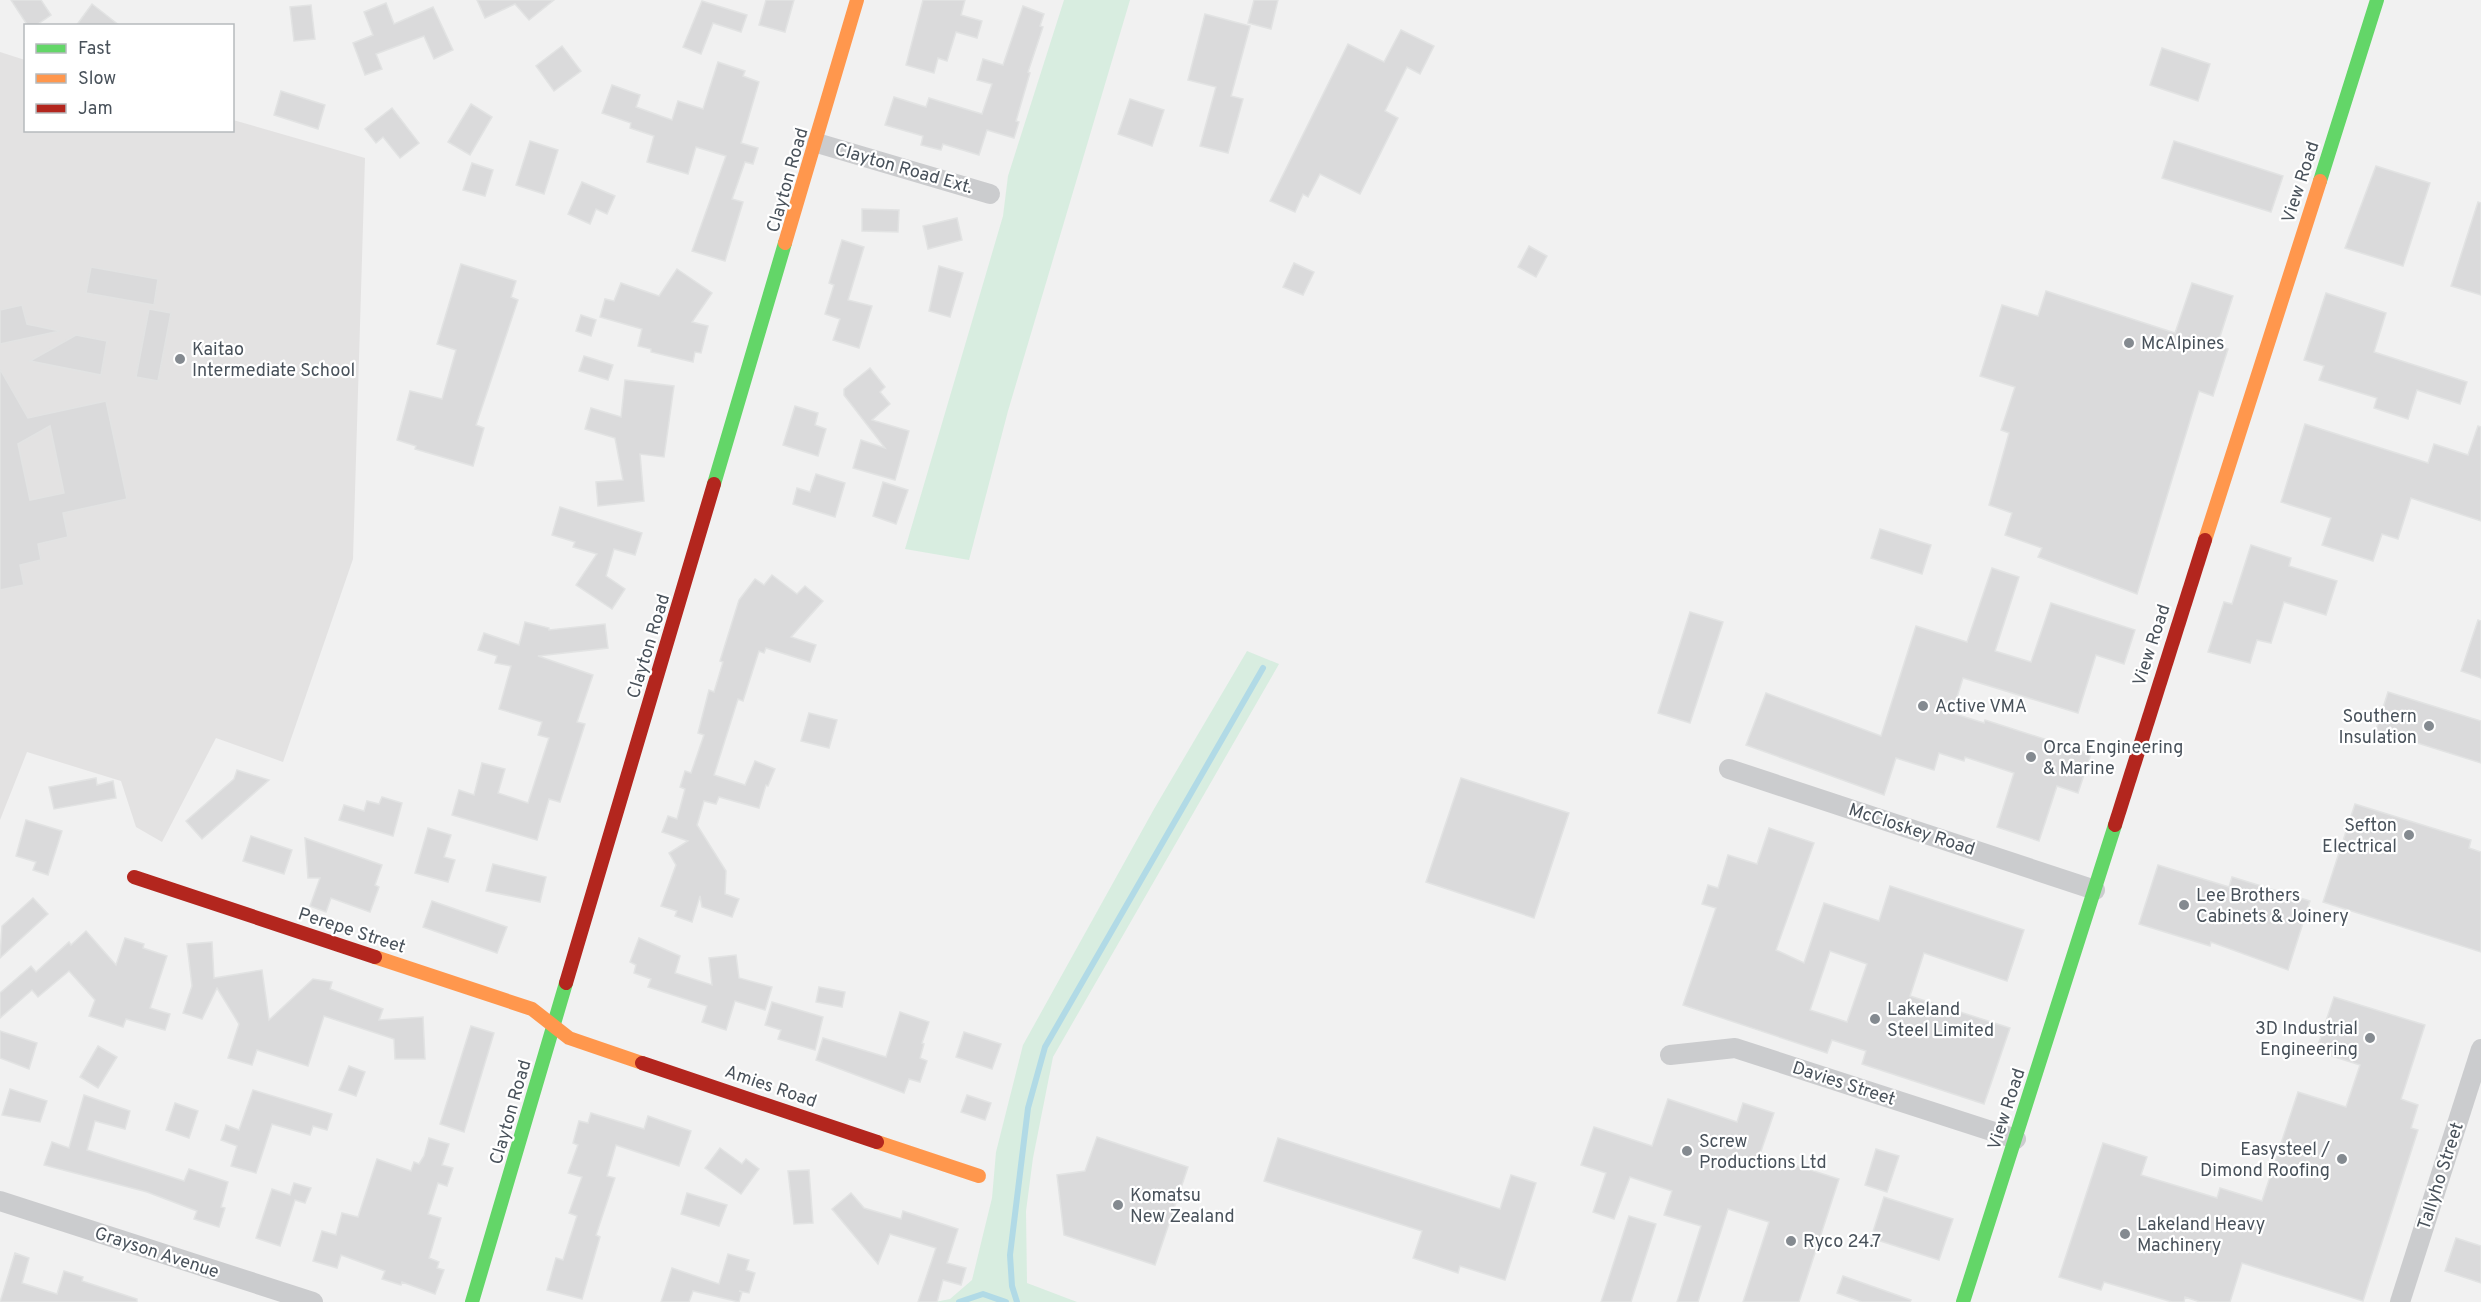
<svg xmlns="http://www.w3.org/2000/svg" width="2481" height="1302" viewBox="0 0 2481 1302" font-family="Overpass,sans-serif">
<style>
.education{fill:#e3e2e2}
.green{fill:#d8ede0}
.lines{fill:none;stroke-linecap:round;stroke-linejoin:round}
.stream{stroke:#b1dae6;stroke-width:6}
.building{fill:#dadadb;stroke:#e2e3e3;stroke-width:1.5;fill-rule:evenodd}
.street{stroke:#cbccce;stroke-width:20}
.fast{stroke:#63d668;stroke-width:14}
.slow{stroke:#ff974d;stroke-width:14}
.jam{stroke:#b3261e;stroke-width:14}
.poi-dot{fill:#848a90;stroke:#fff;stroke-width:2}
.labels{text-anchor:middle;stroke-width:4.5;stroke-linejoin:round;paint-order:stroke}
.street-label{font-size:18px;fill:#49525b;stroke:#fff}
.poi-label{font-size:18px;fill:#49525b;stroke:#fff;text-anchor:start}
</style>
<rect width="100%" height="100%" fill="#f1f1f1"/>
<!-- education -->
<path class="education" d="M0,52L25,60L26,130H232L233,120L365,158L353,559L283,762L216,738L162,842L136,827L121,781L27,752L0,820Z"/>
<!-- green -->
<g class="green">
<path d="M1064,0H1130L1008,411L969,560L905,549L1003,216L1008,176Z"/>
<path d="M1247,651L1279,664L1053,1057L1033,1158L1026,1211L1027,1283L1077,1302H935L950,1299L972,1280L992,1198L996,1152L1023,1045L1154,809Z"/>
</g>
<g class="lines">
<!-- stream -->
<g class="stream">
<path d="M959,1302L983,1294L1006,1302"/>
<path d="M1017,1302L1012,1286L1010,1255L1028,1108L1045,1047L1263,668"/>
</g>
</g>
<!-- building -->
<g class="building">
<path d="M11,0H41L51,15L35,26H28Z"/>
<path d="M477,0H554L529,20L515,4L485,18Z"/>
<path d="M766,0H794L785,32L759,25Z"/>
<path d="M923,0H965L961,15L982,21L977,38L956,32L947,61L938,58L934,73L906,65Z"/>
<path d="M1254,0H1278L1271,29L1248,23Z"/>
<path d="M702,1L747,15L741,32L713,23L701,54L683,47Z"/>
<path d="M386,3L394,24L433,7L453,50L434,59L424,36L376,54L382,69L365,75L353,43L373,35L364,12Z"/>
<path d="M92,4L120,26H76Z"/>
<path d="M311,5L315,39L294,41L290,7Z"/>
<path d="M1023,6L1044,14L1040,26L1043,27L1028,72L1030,73L1016,121L1019,122L1014,138L987,130L979,155L943,144L941,150L921,145L923,136L885,125L894,97L926,107L929,98L982,114L992,84L977,80L983,59L1003,65Z"/>
<path d="M1205,14L1250,26L1231,96L1243,99L1228,153L1200,146L1216,87L1188,80Z"/>
<path d="M1401,30L1434,46L1420,74L1407,67L1385,111L1398,118L1360,194L1320,174L1308,197L1303,194L1295,212L1270,201L1348,44L1384,62Z"/>
<path d="M562,46L581,71L554,91L536,66Z"/>
<path d="M2162,48L2210,64L2198,101L2150,85Z"/>
<path d="M718,62L745,71L743,76L759,82L741,143L758,148L753,164L745,162L732,199L743,202L725,261L692,251L726,156L696,147L688,174L647,162L654,136L630,128L631,123L602,113L612,85L640,95L636,107L672,120L678,101L703,109Z"/>
<path d="M281,91L325,105L318,129L274,115Z"/>
<path d="M1130,99L1164,110L1152,146L1118,134Z"/>
<path d="M471,104L492,117L470,155L448,142Z"/>
<path d="M392,108L419,143L400,158L383,137L376,143L365,129Z"/>
<path d="M530,141L558,150L544,194L516,185Z"/>
<path d="M2174,141L2283,176L2271,212L2162,178Z"/>
<path d="M472,163L493,170L485,196L463,190Z"/>
<path d="M2376,166L2430,183L2403,266L2345,248Z"/>
<path d="M582,182L615,196L607,214L596,209L590,224L568,214Z"/>
<path d="M2478,202L2481,203V295L2451,286Z"/>
<path d="M862,209L899,210L898,232L862,231Z"/>
<path d="M957,218L962,240L928,249L923,226Z"/>
<path d="M842,240L864,247L848,300L872,306L859,348L833,340L840,319L825,314L834,285L829,283Z"/>
<path d="M1529,246L1547,256L1536,277L1518,267Z"/>
<path d="M1294,263L1314,272L1303,295L1283,287Z"/>
<path d="M461,264L516,281L511,297L518,300L476,425L484,428L473,466L415,449L416,446L397,440L410,391L442,399L456,350L437,344Z"/>
<path d="M939,266L963,273L950,317L929,311Z"/>
<path d="M91,267L158,279L154,305L86,293Z"/>
<path d="M677,269L712,293L692,322L708,326L701,353L695,352L693,362L651,352V349L638,346L642,329L600,317L605,299L614,301L621,283L659,296Z"/>
<path d="M2192,283L2233,296L2217,346L2228,349L2213,396L2199,391L2137,594L2038,557L2042,548L2005,535L2012,513L1989,505L2009,433L2001,430L2015,387L1980,376L2002,305L2038,316L2046,291L2175,333Z"/>
<path d="M2326,293L2386,313L2374,352L2467,382L2460,404L2417,390L2408,419L2374,408L2377,398L2319,380L2324,366L2304,360Z"/>
<path d="M22,305L27,324L60,331L0,344V310Z"/>
<path d="M149,309L171,313L158,381L136,377Z"/>
<path d="M581,315L596,320L591,336L576,331Z"/>
<path d="M76,335L107,341L101,375L30,361Z"/>
<path d="M584,356L613,365L608,380L579,371Z"/>
<path d="M870,368L885,387L880,392L890,404L872,420L909,431L895,480L853,468L861,440L885,448L844,395V389Z"/>
<path d="M0,369L28,418L106,401L127,499L63,513L68,537L38,544L41,560L20,565L24,585L0,590ZM50,426L64,493L30,500L18,444Z"/>
<path d="M625,380L674,386L664,457L640,454L644,501L598,506L596,482L623,480L615,438L585,429L591,408L621,417Z"/>
<path d="M795,406L818,413L815,425L826,429L818,456L783,445Z"/>
<path d="M2305,424L2428,463L2434,444L2468,455L2478,426L2481,427V521L2411,498L2398,539L2382,534L2373,561L2322,545L2331,518L2281,502Z"/>
<path d="M816,474L845,483L835,517L793,504L797,488L810,492Z"/>
<path d="M883,482L908,490L896,524L873,516Z"/>
<path d="M560,507L642,533L635,555L614,549L606,576L625,589L612,609L576,585L597,554L573,547L575,542L552,535Z"/>
<path d="M1880,529L1931,545L1922,574L1871,558Z"/>
<path d="M2251,545L2291,558L2289,566L2337,581L2326,615L2284,602L2271,643L2257,640L2250,663L2208,652L2224,602L2232,604Z"/>
<path d="M1992,568L2019,577L1995,651L2031,662L2051,603L2135,630L2124,664L2096,655L2078,713L1963,678L1952,713L1984,723L1985,720L2091,754L2078,793L2057,786L2039,841L1997,827L2014,773L1965,757L1964,761L1939,753L1934,770L1896,758L1884,795L1746,745L1766,693L1881,736L1916,626L1967,642Z"/>
<path d="M772,575L797,594L805,586L823,601L791,637L816,645L810,662L766,648L764,653L759,651L743,701L738,699L714,775L745,785L755,761L775,769L768,786L766,785L759,808L719,797L716,804L704,801L697,825L726,871L725,894L739,899L732,917L702,907L700,896L692,922L675,916L677,911L661,906L676,865L669,853L688,841L662,832L668,816L677,819L685,789L680,787L685,771L691,773L704,735L698,733L709,690L714,692L723,662L720,661L739,600L755,579L764,585Z"/>
<path d="M1690,612L1723,622L1690,723L1658,713Z"/>
<path d="M2478,620L2481,621V678L2461,671Z"/>
<path d="M525,622L549,628V630L605,624L608,648L538,656L593,675L577,722L585,724L560,802L549,799L537,840L452,815L459,790L474,795L482,763L505,769L498,793L528,803L549,738L538,735L542,722L499,709L511,666L495,663L497,656L478,650L484,633L519,645Z"/>
<path d="M2388,692L2481,721V763L2376,730Z"/>
<path d="M809,713L837,720L829,748L801,741Z"/>
<path d="M237,770L269,780L202,839L186,821L234,779Z"/>
<path d="M96,778L97,785L113,781L116,798L54,809L49,787Z"/>
<path d="M1461,778L1569,813L1534,918L1426,882Z"/>
<path d="M382,797L402,803L393,836L339,820L344,805L364,811L367,801L379,804Z"/>
<path d="M2355,804L2471,840L2469,848L2481,852V952L2323,902Z"/>
<path d="M26,820L62,831L48,875L33,870L36,862L16,856Z"/>
<path d="M428,828L451,835L444,857L455,860L448,882L415,873Z"/>
<path d="M1769,828L1814,843L1776,950L1804,963L1824,903L1879,921L1890,886L2024,930L2007,981L1924,953L1910,996L2010,1028L1984,1104L1862,1064L1866,1051L1832,1040L1827,1053L1683,1005L1716,908L1702,904L1708,885L1718,888L1728,855L1757,864ZM1830,951L1867,964L1847,1022L1810,1010Z"/>
<path d="M251,836L292,850L284,874L243,861Z"/>
<path d="M305,838L382,865L375,885L379,887L370,912L331,898L326,912L310,906L320,878H308Z"/>
<path d="M493,864L546,877L540,902L486,891Z"/>
<path d="M2158,865L2229,887L2232,877L2310,901L2288,970L2211,942L2210,946L2139,924Z"/>
<path d="M33,898L48,914L0,958L2,926Z"/>
<path d="M432,901L507,927L497,953L423,927Z"/>
<path d="M86,931L116,965L125,938L144,944L143,948L167,956L150,1008L170,1014L165,1030L126,1019L123,1027L89,1016L95,1000L69,971L38,997L32,990L0,1018V993L31,966L36,972L69,942L71,945Z"/>
<path d="M639,938L680,956L675,973L712,985L709,958L736,955L739,978L772,987L765,1010L735,1001L726,1030L702,1022L707,1006L648,987L651,979L634,973L636,965L630,962Z"/>
<path d="M212,942L214,978L262,970L269,1020L313,979L332,982L330,989L383,1009L379,1020L423,1017L425,1059H395L394,1039L324,1016L308,1066L257,1050L252,1065L228,1058L239,1024L217,988L202,1019L183,1013L192,986L187,944Z"/>
<path d="M819,987L845,992L842,1007L816,1002Z"/>
<path d="M2334,997L2425,1025L2401,1099L2418,1105L2411,1128L2418,1130L2363,1301L2242,1263L2230,1302H2200L2185,1297L2184,1302H2172L2104,1282L2101,1290L2059,1277L2103,1143L2147,1157L2141,1175L2217,1198L2220,1188L2262,1201L2298,1092L2346,1107L2360,1065L2316,1051Z"/>
<path d="M772,1002L823,1017L815,1050L778,1039L781,1030L765,1025Z"/>
<path d="M900,1012L929,1022L922,1043L924,1044L920,1058L927,1061L920,1082L909,1079L904,1093L816,1060L823,1038L886,1057Z"/>
<path d="M471,1026L494,1033L464,1132L440,1124Z"/>
<path d="M0,1031L37,1043L29,1069L0,1058Z"/>
<path d="M964,1032L1001,1044L992,1069L956,1057Z"/>
<path d="M98,1046L117,1057L98,1088L80,1077Z"/>
<path d="M349,1066L365,1072L356,1096L339,1090Z"/>
<path d="M10,1089L47,1101L40,1122L2,1115Z"/>
<path d="M253,1090L332,1114L327,1130L313,1126L310,1135L272,1124L256,1173L231,1166L237,1146L221,1140L226,1125L239,1130Z"/>
<path d="M84,1095L130,1111L125,1129L95,1121L87,1150L184,1181L189,1169L228,1182L221,1207L225,1208L219,1227L194,1219L197,1211L147,1192L44,1165L52,1142L69,1148Z"/>
<path d="M967,1095L991,1103L985,1120L961,1112Z"/>
<path d="M1668,1099L1737,1122L1743,1103L1774,1113L1760,1154L1839,1179L1799,1302H1743L1769,1222L1728,1209L1698,1302H1677L1701,1226L1664,1215L1672,1191L1630,1177L1614,1219L1593,1212L1606,1173L1581,1165L1594,1127L1652,1146Z"/>
<path d="M175,1103L198,1111L189,1138L166,1130Z"/>
<path d="M591,1113L644,1129L648,1116L691,1131L679,1166L616,1145L607,1176L615,1178L596,1235L600,1237L582,1299L547,1290L556,1258L563,1260L577,1216L569,1213L582,1177L568,1173L578,1145L573,1143L579,1121L588,1123Z"/>
<path d="M1097,1137L1188,1167L1155,1265L1064,1235L1057,1175L1085,1171Z"/>
<path d="M429,1138L449,1144L442,1165L453,1168L447,1186L438,1183L428,1214L441,1218L429,1258L439,1262L437,1268L444,1270L435,1294L402,1282L401,1285L382,1279L385,1271L341,1255L337,1268L313,1261L322,1231L336,1235L342,1213L358,1217L377,1159L411,1171L414,1162L419,1164L424,1156Z"/>
<path d="M1278,1138L1500,1209L1511,1175L1536,1183L1505,1280L1460,1266L1458,1273L1413,1258L1422,1231L1264,1181Z"/>
<path d="M720,1148L742,1164L746,1159L759,1169L741,1194L705,1168Z"/>
<path d="M1876,1149L1899,1156L1887,1192L1865,1185Z"/>
<path d="M809,1170L813,1223L794,1224L788,1171Z"/>
<path d="M294,1183L311,1188L305,1203L295,1200L280,1246L256,1238L272,1189L290,1195Z"/>
<path d="M687,1193L727,1205L719,1226L681,1214Z"/>
<path d="M851,1193L864,1208L901,1219L903,1211L958,1229L947,1263L966,1268L961,1285L943,1280L937,1302H918L936,1248L890,1234L878,1264L832,1209Z"/>
<path d="M1884,1197L1953,1219L1939,1260L1871,1238Z"/>
<path d="M1629,1216L1656,1224L1631,1302H1601Z"/>
<path d="M2456,1238L2481,1246V1283L2445,1271Z"/>
<path d="M15,1253L29,1258L22,1283L57,1294L64,1271L83,1277L82,1281L137,1299V1302H0Z"/>
<path d="M728,1254L749,1260L746,1270L755,1273L749,1293L739,1291L742,1292L739,1302L693,1291L689,1302H661L672,1268L719,1284Z"/>
<path d="M1843,1276L1911,1300L1910,1302H1862L1837,1293Z"/>
</g>
<g class="lines">
<!-- street -->
<g class="street">
<path d="M817,143L990,194"/>
<path d="M1729,769L2095,890"/>
<path d="M1670,1055L1735,1048L2016,1139"/>
<path d="M0,1201L313,1302"/>
<path d="M2400,1302L2481,1049"/>
</g>
<!-- fast -->
<g class="fast">
<path d="M2320,181L2377,0"/>
<path d="M714,484L785,243"/>
<path d="M472,1302L566,983"/>
<path d="M1963,1302L2115,825"/>
</g>
<!-- slow -->
<g class="slow">
<path d="M785,243L857,0"/>
<path d="M2205,540L2320,181"/>
<path d="M375,957L532,1009L569,1038L642,1063"/>
<path d="M877,1142L979,1176"/>
</g>
<!-- jam -->
<g class="jam">
<path d="M2115,825L2205,540"/>
<path d="M134,877L375,957"/>
<path d="M566,983L714,484"/>
<path d="M642,1063L877,1142"/>
</g>
</g>
<!-- markers -->
<g class="poi-dot">
<circle cx="2129" cy="343" r="6"/>
<circle cx="180" cy="359" r="6"/>
<circle cx="1923" cy="706" r="6"/>
<circle cx="2429" cy="726" r="6"/>
<circle cx="2031" cy="757" r="6"/>
<circle cx="2409" cy="835" r="6"/>
<circle cx="2184" cy="905" r="6"/>
<circle cx="1875" cy="1019" r="6"/>
<circle cx="2370" cy="1038" r="6"/>
<circle cx="1687" cy="1151" r="6"/>
<circle cx="2342" cy="1159" r="6"/>
<circle cx="1118" cy="1205" r="6"/>
<circle cx="2125" cy="1234" r="6"/>
<circle cx="1791" cy="1241" r="6"/>
</g>
<g class="labels">
<!-- street labels -->
<g class="street-label">
<text transform="translate(904 168) rotate(16)" y="6">Clayton Road Ext.</text>
<text transform="translate(787 180) rotate(-74)" y="6">Clayton Road</text>
<text transform="translate(2300 182) rotate(-72)" y="6">View Road</text>
<text transform="translate(2151 645) rotate(-72)" y="6">View Road</text>
<text transform="translate(648 646) rotate(-73)" y="6">Clayton Road</text>
<text transform="translate(1912 829) rotate(18)" y="6">McCloskey Road</text>
<text transform="translate(352 930) rotate(18)" y="6">Perepe Street</text>
<text transform="translate(1844 1083) rotate(18)" y="6">Davies Street</text>
<text transform="translate(771 1086) rotate(19)" y="6">Amies Road</text>
<text transform="translate(2006 1109) rotate(-72)" y="6">View Road</text>
<text transform="translate(510 1112) rotate(-74)" y="6">Clayton Road</text>
<text transform="translate(2440 1176) rotate(-72)" y="6">Tallyho Street</text>
<text transform="translate(157 1252) rotate(18)" y="6">Grayson Avenue</text>
</g>
<!-- poi labels -->
<g class="poi-label">
<text x="2141" y="349">McAlpines</text>
<text x="192" y="355">Kaitao<tspan x="192" dy="21">Intermediate School</tspan></text>
<text x="1935" y="712">Active VMA</text>
<text x="2417" y="722" text-anchor="end">Southern<tspan x="2417" dy="21">Insulation</tspan></text>
<text x="2043" y="753">Orca Engineering<tspan x="2043" dy="21">&amp; Marine</tspan></text>
<text x="2397" y="831" text-anchor="end">Sefton<tspan x="2397" dy="21">Electrical</tspan></text>
<text x="2196" y="901">Lee Brothers<tspan x="2196" dy="21">Cabinets &amp; Joinery</tspan></text>
<text x="1887" y="1015">Lakeland<tspan x="1887" dy="21">Steel Limited</tspan></text>
<text x="2358" y="1034" text-anchor="end">3D Industrial<tspan x="2358" dy="21">Engineering</tspan></text>
<text x="1699" y="1147">Screw<tspan x="1699" dy="21">Productions Ltd</tspan></text>
<text x="2330" y="1155" text-anchor="end">Easysteel /<tspan x="2330" dy="21">Dimond Roofing</tspan></text>
<text x="1130" y="1201">Komatsu<tspan x="1130" dy="21">New Zealand</tspan></text>
<text x="2137" y="1230">Lakeland Heavy<tspan x="2137" dy="21">Machinery</tspan></text>
<text x="1803" y="1247">Ryco 24.7</text>
</g>
</g>
<!-- legend -->
<rect x="24" y="24" width="210" height="108" fill="#ffffff" stroke="#b6babd" stroke-width="1.5"/>
<rect x="36" y="44" width="30" height="9" fill="#63d668" stroke="#b6babd" stroke-width="1.5"/>
<text x="78" y="54" font-size="18" fill="#49525b">Fast</text>
<rect x="36" y="74" width="30" height="9" fill="#ff974d" stroke="#b6babd" stroke-width="1.5"/>
<text x="78" y="84" font-size="18" fill="#49525b">Slow</text>
<rect x="36" y="104" width="30" height="9" fill="#b3261e" stroke="#b6babd" stroke-width="1.5"/>
<text x="78" y="114" font-size="18" fill="#49525b">Jam</text>
</svg>
